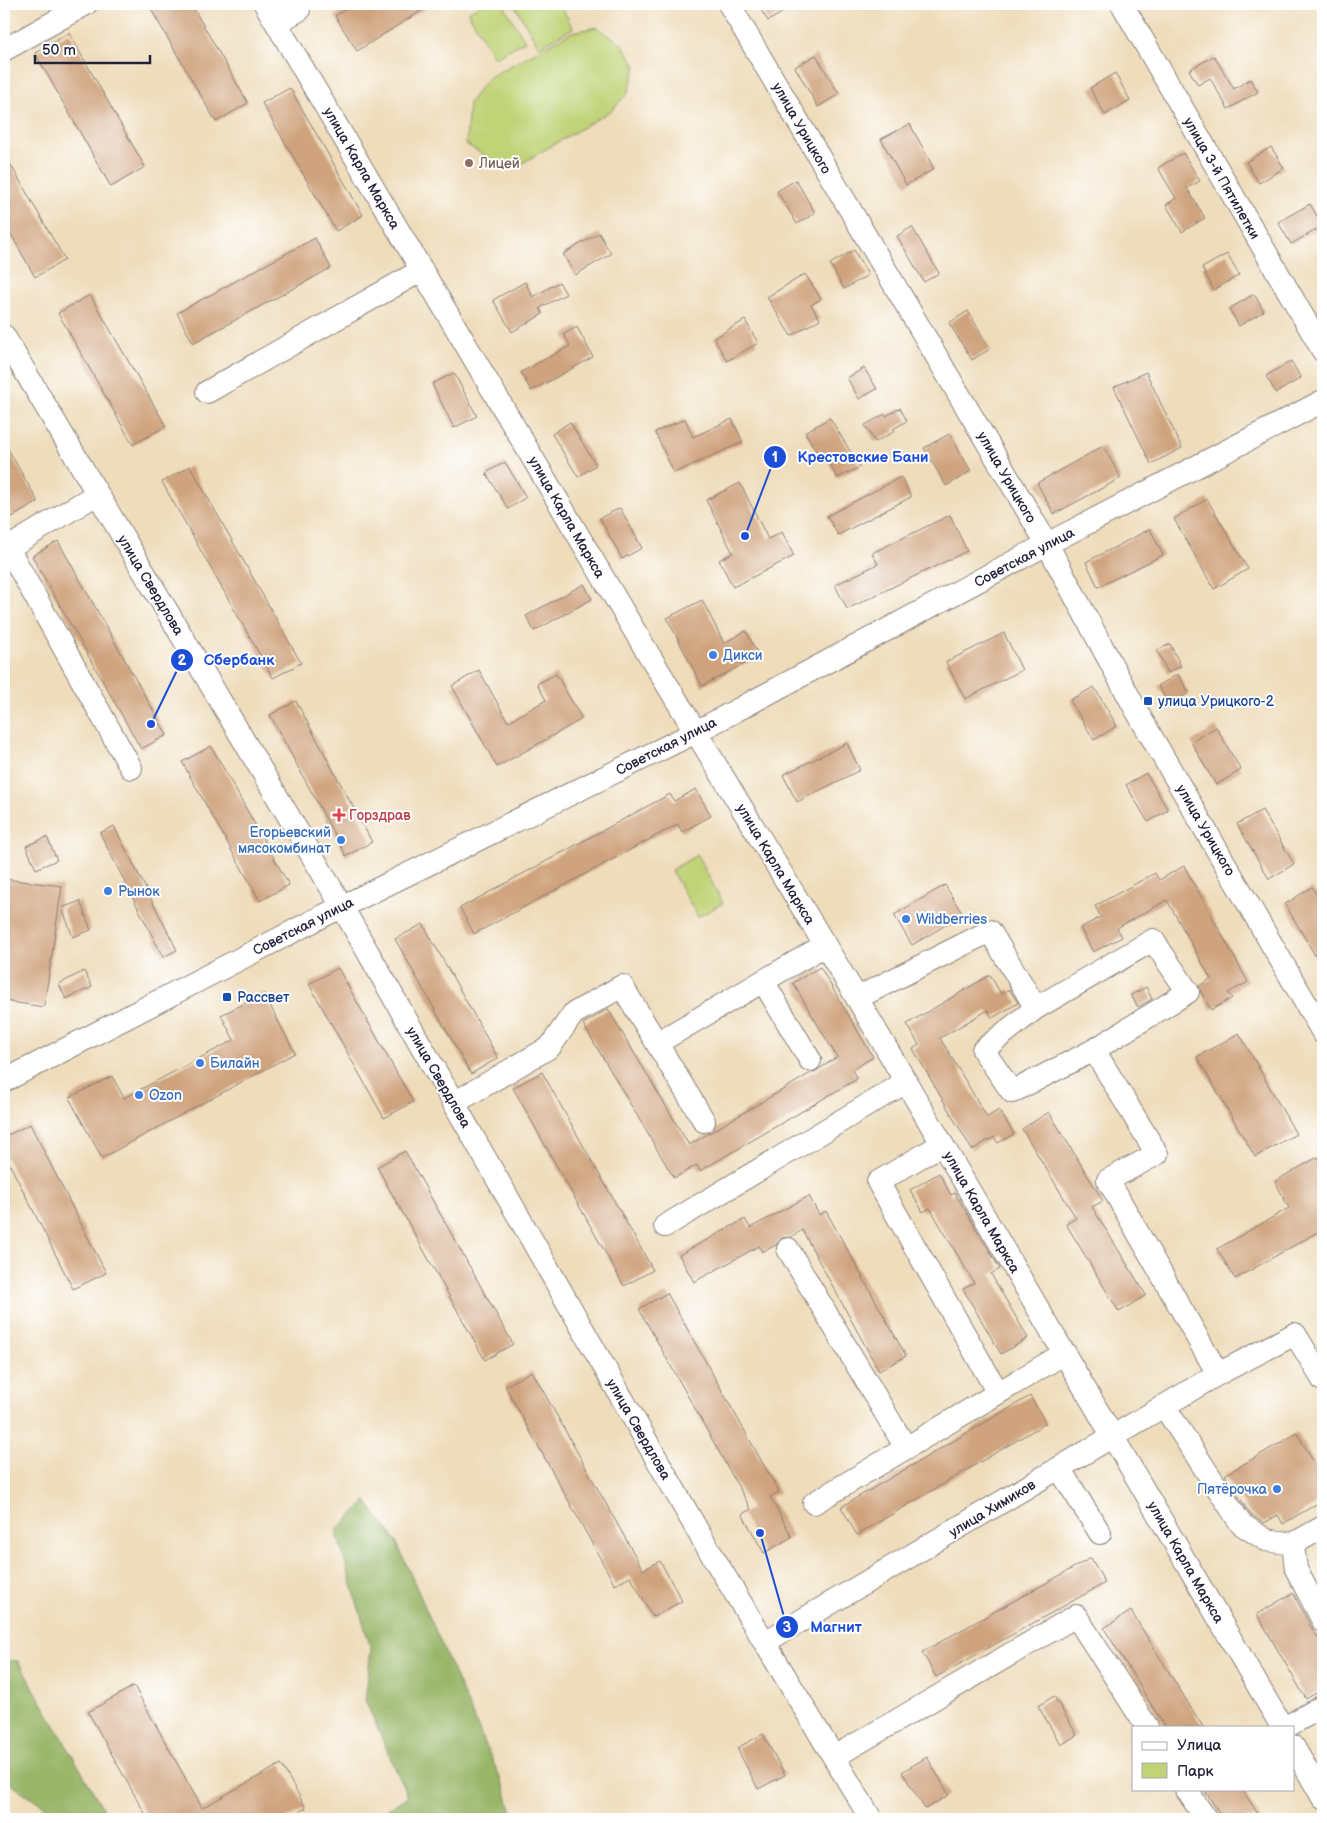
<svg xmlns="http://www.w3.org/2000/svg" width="1327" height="1823" viewBox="0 0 1327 1823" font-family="'Balsamiq Sans',sans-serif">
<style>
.green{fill:#c0d377;stroke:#717a59}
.forest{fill:#98b568;stroke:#5d6c52}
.building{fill:#cfa37d}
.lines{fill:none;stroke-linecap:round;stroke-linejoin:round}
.minor-casing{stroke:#887f7a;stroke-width:24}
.minor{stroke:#fff;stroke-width:22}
.education-dot{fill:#8d6e63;stroke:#fff;stroke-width:2}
.shop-dot{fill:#3f7fe0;stroke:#fff;stroke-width:2}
.transit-dot{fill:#1a4fb4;stroke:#fff;stroke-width:2}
.health-dot{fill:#e0444e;stroke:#fff;stroke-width:2}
.labels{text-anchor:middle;stroke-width:4;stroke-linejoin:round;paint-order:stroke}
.street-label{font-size:14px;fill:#22223b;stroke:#fff}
.education-label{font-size:14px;fill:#785e54;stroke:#fff;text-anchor:start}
.shop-label{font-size:14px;fill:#366cbe;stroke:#fff;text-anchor:start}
.transit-label{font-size:14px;fill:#164399;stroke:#fff;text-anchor:start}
.health-label{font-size:14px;fill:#be3a42;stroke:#fff;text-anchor:start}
.leader{fill:none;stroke:#1d4ed8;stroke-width:2}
.callout-dot{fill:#1d4ed8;stroke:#fff;stroke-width:2}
.mark-label{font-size:15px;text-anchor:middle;font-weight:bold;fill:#fff}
.callout-label{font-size:15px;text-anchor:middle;font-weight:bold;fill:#1d4ed8;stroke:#fff;stroke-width:4;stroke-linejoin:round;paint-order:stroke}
</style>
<rect width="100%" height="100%" fill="#fff"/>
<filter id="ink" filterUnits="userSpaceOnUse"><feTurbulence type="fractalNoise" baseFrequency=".02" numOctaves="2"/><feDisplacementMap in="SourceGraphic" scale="10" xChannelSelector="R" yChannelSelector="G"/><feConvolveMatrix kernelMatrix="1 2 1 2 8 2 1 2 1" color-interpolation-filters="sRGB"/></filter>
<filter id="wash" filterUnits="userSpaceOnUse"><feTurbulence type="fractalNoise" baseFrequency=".0096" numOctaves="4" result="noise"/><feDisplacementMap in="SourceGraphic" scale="20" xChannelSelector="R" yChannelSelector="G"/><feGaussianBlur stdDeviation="1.12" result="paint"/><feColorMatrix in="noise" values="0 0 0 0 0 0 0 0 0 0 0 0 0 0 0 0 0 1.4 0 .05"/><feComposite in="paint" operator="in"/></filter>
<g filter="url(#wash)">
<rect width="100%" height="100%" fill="#eedcba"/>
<!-- green -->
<g class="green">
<path d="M482,4H503L525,41L494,58L468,12Z"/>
<path d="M514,4H560L573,28L539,47Z"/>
<path d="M597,27L623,45L636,66L628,93L612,110L519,165L494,162L466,144L469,103L488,78L572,32Z"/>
<path d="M697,855L723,903L698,917L671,870Z"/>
</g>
<!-- forest -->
<g class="forest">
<path d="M366,1501L396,1541L505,1789L514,1819H369L408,1797L365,1700L371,1649L336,1531Z"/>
<path d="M4,1660L18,1661L109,1819H64L4,1780Z"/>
</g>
<g id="blocks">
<!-- building -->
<g class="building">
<path d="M148,4H191L248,103L216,122Z"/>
<path d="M354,4H432L357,51L335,16Z"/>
<path d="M757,4H797L768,21Z"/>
<path d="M69,33L145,167L111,187L35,53Z"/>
<path d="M816,55L839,94L818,107L795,67Z"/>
<path d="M1214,56L1234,89L1250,79L1258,92L1228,109L1210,78L1198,85L1189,70Z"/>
<path d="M1115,73L1130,100L1105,115L1090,88Z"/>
<path d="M290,88L363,215L336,231L262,103Z"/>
<path d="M910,124L934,169L906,185L881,139Z"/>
<path d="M1271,147L1284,168L1259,183L1246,162Z"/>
<path d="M4,153L65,260L35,277L4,222Z"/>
<path d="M1183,153L1200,181L1187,188L1205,218L1182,232L1166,205L1176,198L1158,168Z"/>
<path d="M796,180L815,213L797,224L777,191Z"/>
<path d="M1310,204L1323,226L1291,244L1278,222Z"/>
<path d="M912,227L939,273L924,282L897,236Z"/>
<path d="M599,233L611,254L575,275L563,254Z"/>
<path d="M315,238L331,268L193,343L177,313Z"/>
<path d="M854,250L868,275L844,289L830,264Z"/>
<path d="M1227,254L1239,275L1214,290L1202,268Z"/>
<path d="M805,274L821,299L811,305L820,319L791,336L767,297Z"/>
<path d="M525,282L533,297L559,282L566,294L540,308L543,314L512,332L493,300Z"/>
<path d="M1254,294L1264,311L1239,326L1229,309Z"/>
<path d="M90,295L166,426L133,445L58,313Z"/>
<path d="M968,311L990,349L972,360L949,323Z"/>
<path d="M745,320L758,343L727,361L714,338Z"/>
<path d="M577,327L593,357L531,391L521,372L570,346L564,334Z"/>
<path d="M1291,361L1301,378L1276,393L1266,376Z"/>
<path d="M864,368L877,389L859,399L847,378Z"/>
<path d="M1146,372L1182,448L1151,464L1114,387Z"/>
<path d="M454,373L477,416L454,428L432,384Z"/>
<path d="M900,408L907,421L893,429L895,431L875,442L865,425L885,414L886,416Z"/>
<path d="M830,418L860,467L837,478L824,453L819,456L805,432Z"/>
<path d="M685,419L693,437L732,419L743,442L674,473L655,432Z"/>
<path d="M570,422L596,465L578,477L552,434Z"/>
<path d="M949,434L971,471L946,486L924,448Z"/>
<path d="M4,442L38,502L12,517L4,501Z"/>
<path d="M1103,446L1121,478L1054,514L1037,483Z"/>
<path d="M505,462L526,497L508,509L486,473Z"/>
<path d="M190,466L301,663L273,678L162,482Z"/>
<path d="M901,477L911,497L838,535L827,516Z"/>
<path d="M740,483L768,539L782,532L794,556L733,587L719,560L733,553L706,500Z"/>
<path d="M1207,499L1248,569L1214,589L1174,519Z"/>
<path d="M620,508L642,548L622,559L600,518Z"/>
<path d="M950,515L967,551L847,609L835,585L878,564L872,553Z"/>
<path d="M1150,529L1163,555L1098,587L1086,562Z"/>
<path d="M58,541L167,735L141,749L32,556Z"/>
<path d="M584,584L592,599L534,631L526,616Z"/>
<path d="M702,600L724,643L746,631L759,656L702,686L667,618Z"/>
<path d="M1004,633L1022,670L965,699L946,662Z"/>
<path d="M1170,644L1181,666L1168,673L1157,650Z"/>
<path d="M479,670L508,722L546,700L537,684L556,674L582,719L497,767L452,686Z"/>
<path d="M1178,674L1189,693L1169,704L1158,686Z"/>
<path d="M1094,687L1117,726L1094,740L1070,700Z"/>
<path d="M296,701L372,842L346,856L270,715Z"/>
<path d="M1216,727L1241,770L1216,785L1191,742Z"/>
<path d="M847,743L860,770L797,802L783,775Z"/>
<path d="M211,746L289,885L260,901L182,762Z"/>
<path d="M1146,773L1168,810L1148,822L1126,785Z"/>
<path d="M696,789L711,816L682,832L678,824L474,934L460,908L670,794L674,801Z"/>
<path d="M1262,810L1294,864L1269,879L1237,824Z"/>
<path d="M114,826L177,950L163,957L100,833Z"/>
<path d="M47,837L57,860L36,869L26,846Z"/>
<path d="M1184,866L1248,982L1228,993L1232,998L1211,1010L1201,992L1199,986L1211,979L1167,900L1117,928L1122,937L1093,952L1080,928L1101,917L1095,906L1155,873L1159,880Z"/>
<path d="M4,879L62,886L44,1007L4,1001Z"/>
<path d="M945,885L963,915L912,945L894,915Z"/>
<path d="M1312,887L1323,906V969L1285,904Z"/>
<path d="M80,901L91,930L73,937L62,908Z"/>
<path d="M423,924L498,1058L471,1074L395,939Z"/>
<path d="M820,967L873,1057L852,1070L857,1079L700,1171L697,1165L674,1178L583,1024L608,1009L689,1145L811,1073L816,1071L837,1057L793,983Z"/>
<path d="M338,968L413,1102L384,1118L309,984Z"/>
<path d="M84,971L92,987L66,999L59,984Z"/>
<path d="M990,975L1001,994L1009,989L1018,1003L992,1018L988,1010L940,1038L987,1117L999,1110L1014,1134L998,1143L994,1137L972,1150L913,1049L919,1045L907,1024Z"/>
<path d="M1146,987L1152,999L1138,1007L1131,995Z"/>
<path d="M264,994L295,1053L102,1158L69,1098L112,1076L124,1098L234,1040L221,1015Z"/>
<path d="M1239,1033L1296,1134L1255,1157L1197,1057Z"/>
<path d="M542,1072L653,1270L624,1286L513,1088Z"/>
<path d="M1049,1112L1103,1201L1092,1207L1146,1295L1119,1312L1066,1224L1076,1218L1022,1129Z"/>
<path d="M30,1124L106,1273L73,1289L4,1153V1137Z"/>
<path d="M405,1151L513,1344L485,1360L377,1167Z"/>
<path d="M1318,1157L1323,1166V1229L1235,1279L1217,1249L1289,1208L1275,1181Z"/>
<path d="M939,1173L951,1195L955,1193L1000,1269L991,1274L1028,1338L1001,1354L963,1289L974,1283L930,1208L923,1212L910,1190Z"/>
<path d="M809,1196L819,1215L826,1211L906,1356L879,1371L802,1230L791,1237L782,1238L776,1245L762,1252L759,1246L694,1282L679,1255L745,1219L750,1228Z"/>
<path d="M667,1293L779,1492L770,1497L792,1537L764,1553L742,1514L751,1509L639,1309Z"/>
<path d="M532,1371L643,1570L660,1561L682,1601L653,1617L630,1576L615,1585L505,1386Z"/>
<path d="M1030,1396L1046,1423L857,1535L841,1507Z"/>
<path d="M1297,1433L1323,1478V1500L1283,1524L1278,1515L1264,1523L1250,1514L1225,1475Z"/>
<path d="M1091,1558L1105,1583L936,1677L922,1652Z"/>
<path d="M1293,1593L1311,1627L1323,1645V1689L1306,1699L1257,1614Z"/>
<path d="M1131,1611L1203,1727H1165L1104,1628Z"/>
<path d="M134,1686L202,1808L281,1764L306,1808L286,1819H148L88,1712Z"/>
<path d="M1054,1696L1077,1735L1061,1745L1038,1706Z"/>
<path d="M763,1734L785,1775L758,1789L737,1748Z"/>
<path d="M927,1757L949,1795L925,1809L902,1772Z"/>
<path d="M1204,1789H1242L1261,1819H1223Z"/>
</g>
</g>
</g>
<g filter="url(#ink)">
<use href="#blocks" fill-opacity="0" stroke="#887f7a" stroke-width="1"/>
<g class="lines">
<defs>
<g id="minor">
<path d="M265,4L634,630L857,998L1282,1727"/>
<path d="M729,4L1047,544L1136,710L1323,1033"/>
<path d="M1122,4L1323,351"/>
<path d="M277,23L299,10"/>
<path d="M4,50L86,4"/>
<path d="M4,336L333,891L700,1535L871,1819"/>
<path d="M207,392L422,270"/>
<path d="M97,494L8,548L131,768"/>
<path d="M763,981L810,1060"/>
<path d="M857,998L990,931L1036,1008L1153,940L1188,992L1094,1050L1012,1092L983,1050L1036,1008"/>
<path d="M657,1043L825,945"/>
<path d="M1094,1050L1157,1154L1108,1180L1218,1374L1295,1334L1323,1380"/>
<path d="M4,1081L319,918L696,732L1047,544L1323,401"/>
<path d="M454,1103L550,1047L573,1014L622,986L704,1121"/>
<path d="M942,1144L878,1182L998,1393"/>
<path d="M665,1226L906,1082"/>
<path d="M788,1249L906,1448"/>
<path d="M1164,1406L1241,1524L1266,1540L1293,1544L1296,1569L1323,1621"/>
<path d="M1059,1468L1100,1533"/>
<path d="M814,1503L1065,1353"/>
<path d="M1293,1544L1323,1527"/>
<path d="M765,1642L1218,1374"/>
<path d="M1286,1727L1323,1706"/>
<path d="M1293,1746L1323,1798"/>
<path d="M834,1757L1076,1616L1147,1727"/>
<path d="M1186,1789L1206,1819"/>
</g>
</defs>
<!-- minor casing -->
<use href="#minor" class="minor-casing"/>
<!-- minor -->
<use href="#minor" class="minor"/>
</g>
</g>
<!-- markers -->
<circle class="education-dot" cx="469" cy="163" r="5"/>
<g class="shop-dot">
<circle cx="713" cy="655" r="5"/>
<circle cx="341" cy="840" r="5"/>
<circle cx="108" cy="891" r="5"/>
<circle cx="906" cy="919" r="5"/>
<circle cx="200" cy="1063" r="5"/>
<circle cx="139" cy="1095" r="5"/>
<circle cx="1277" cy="1489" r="5"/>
</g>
<g class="transit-dot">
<rect x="1143" y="696" width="10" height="10" rx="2.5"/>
<rect x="222" y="992" width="10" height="10" rx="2.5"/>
</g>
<path class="health-dot" d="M336.5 807.5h5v5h5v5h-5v5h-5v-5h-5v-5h5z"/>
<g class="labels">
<!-- street labels -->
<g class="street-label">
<text transform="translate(802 128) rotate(60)" y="5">улица Урицкого</text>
<text transform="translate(362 168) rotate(60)" y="5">улица Карла Маркса</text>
<text transform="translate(1222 178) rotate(60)" y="5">улица 3-й Пятилетки</text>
<text transform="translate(1007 477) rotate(60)" y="5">улица Урицкого</text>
<text transform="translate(567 517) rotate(60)" y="5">улица Карла Маркса</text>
<text transform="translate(1024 557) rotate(-28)" y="5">Советская улица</text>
<text transform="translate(151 585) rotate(59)" y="5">улица Свердлова</text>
<text transform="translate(666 746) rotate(-27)" y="5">Советская улица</text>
<text transform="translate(1206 830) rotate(60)" y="5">улица Урицкого</text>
<text transform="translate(776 864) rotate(59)" y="5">улица Карла Маркса</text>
<text transform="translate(303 926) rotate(-27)" y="5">Советская улица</text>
<text transform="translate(439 1077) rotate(60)" y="5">улица Свердлова</text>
<text transform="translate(982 1212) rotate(60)" y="5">улица Карла Маркса</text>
<text transform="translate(639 1429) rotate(60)" y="5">улица Свердлова</text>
<text transform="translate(992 1508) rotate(-31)" y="5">улица Химиков</text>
<text transform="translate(1186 1562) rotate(60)" y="5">улица Карла Маркса</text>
</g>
<!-- education labels -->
<g class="education-label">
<text x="479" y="168">Лицей</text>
</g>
<!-- shop labels -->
<g class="shop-label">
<text x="723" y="660">Дикси</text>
<text x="331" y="837" text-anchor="end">Егорьевский<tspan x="331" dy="16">мясокомбинат</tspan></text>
<text x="118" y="896">Рынок</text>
<text x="916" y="924">Wildberries</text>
<text x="210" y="1068">Билайн</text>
<text x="149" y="1100">Ozon</text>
<text x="1267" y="1494" text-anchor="end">Пятёрочка</text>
</g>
<!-- transit labels -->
<g class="transit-label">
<text x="1158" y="706">улица Урицкого-2</text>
<text x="237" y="1002">Рассвет</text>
</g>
<!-- health labels -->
<g class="health-label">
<text x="349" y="820">Горздрав</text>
</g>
</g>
<!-- callouts -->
<path class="leader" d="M745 536L775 457M151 724L182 660M760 1533L787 1627"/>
<g class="callout-dot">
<circle cx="745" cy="536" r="5"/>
<circle cx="151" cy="724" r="5"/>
<circle cx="760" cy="1533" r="5"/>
<circle cx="775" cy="457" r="12"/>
<circle cx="182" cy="660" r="12"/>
<circle cx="787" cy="1627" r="12"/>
</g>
<g class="mark-label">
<text x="775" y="462">1</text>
<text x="182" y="665">2</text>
<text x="787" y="1632">3</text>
</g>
<g class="callout-label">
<text x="863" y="462">Крестовские Бани</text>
<text x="239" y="665">Сбербанк</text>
<text x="836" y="1632">Магнит</text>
</g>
<!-- margin -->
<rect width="1327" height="1823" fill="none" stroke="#fff" stroke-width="20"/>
<!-- legend -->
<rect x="1132" y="1726" width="162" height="65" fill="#ffffff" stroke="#a7a7b1"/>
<rect x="1142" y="1742" width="25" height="8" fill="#ffffff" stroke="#a7a7b1"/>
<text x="1177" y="1750" font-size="15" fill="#22223b">Улица</text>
<rect x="1142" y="1763" width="25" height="15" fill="#c0d377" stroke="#a7a7b1"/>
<text x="1177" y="1776" font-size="15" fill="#22223b">Парк</text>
<!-- scale -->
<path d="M35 55v8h115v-8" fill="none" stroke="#22223b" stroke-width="2.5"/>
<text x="42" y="55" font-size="15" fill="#22223b" stroke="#ffffff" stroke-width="4" paint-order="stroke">50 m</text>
</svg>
